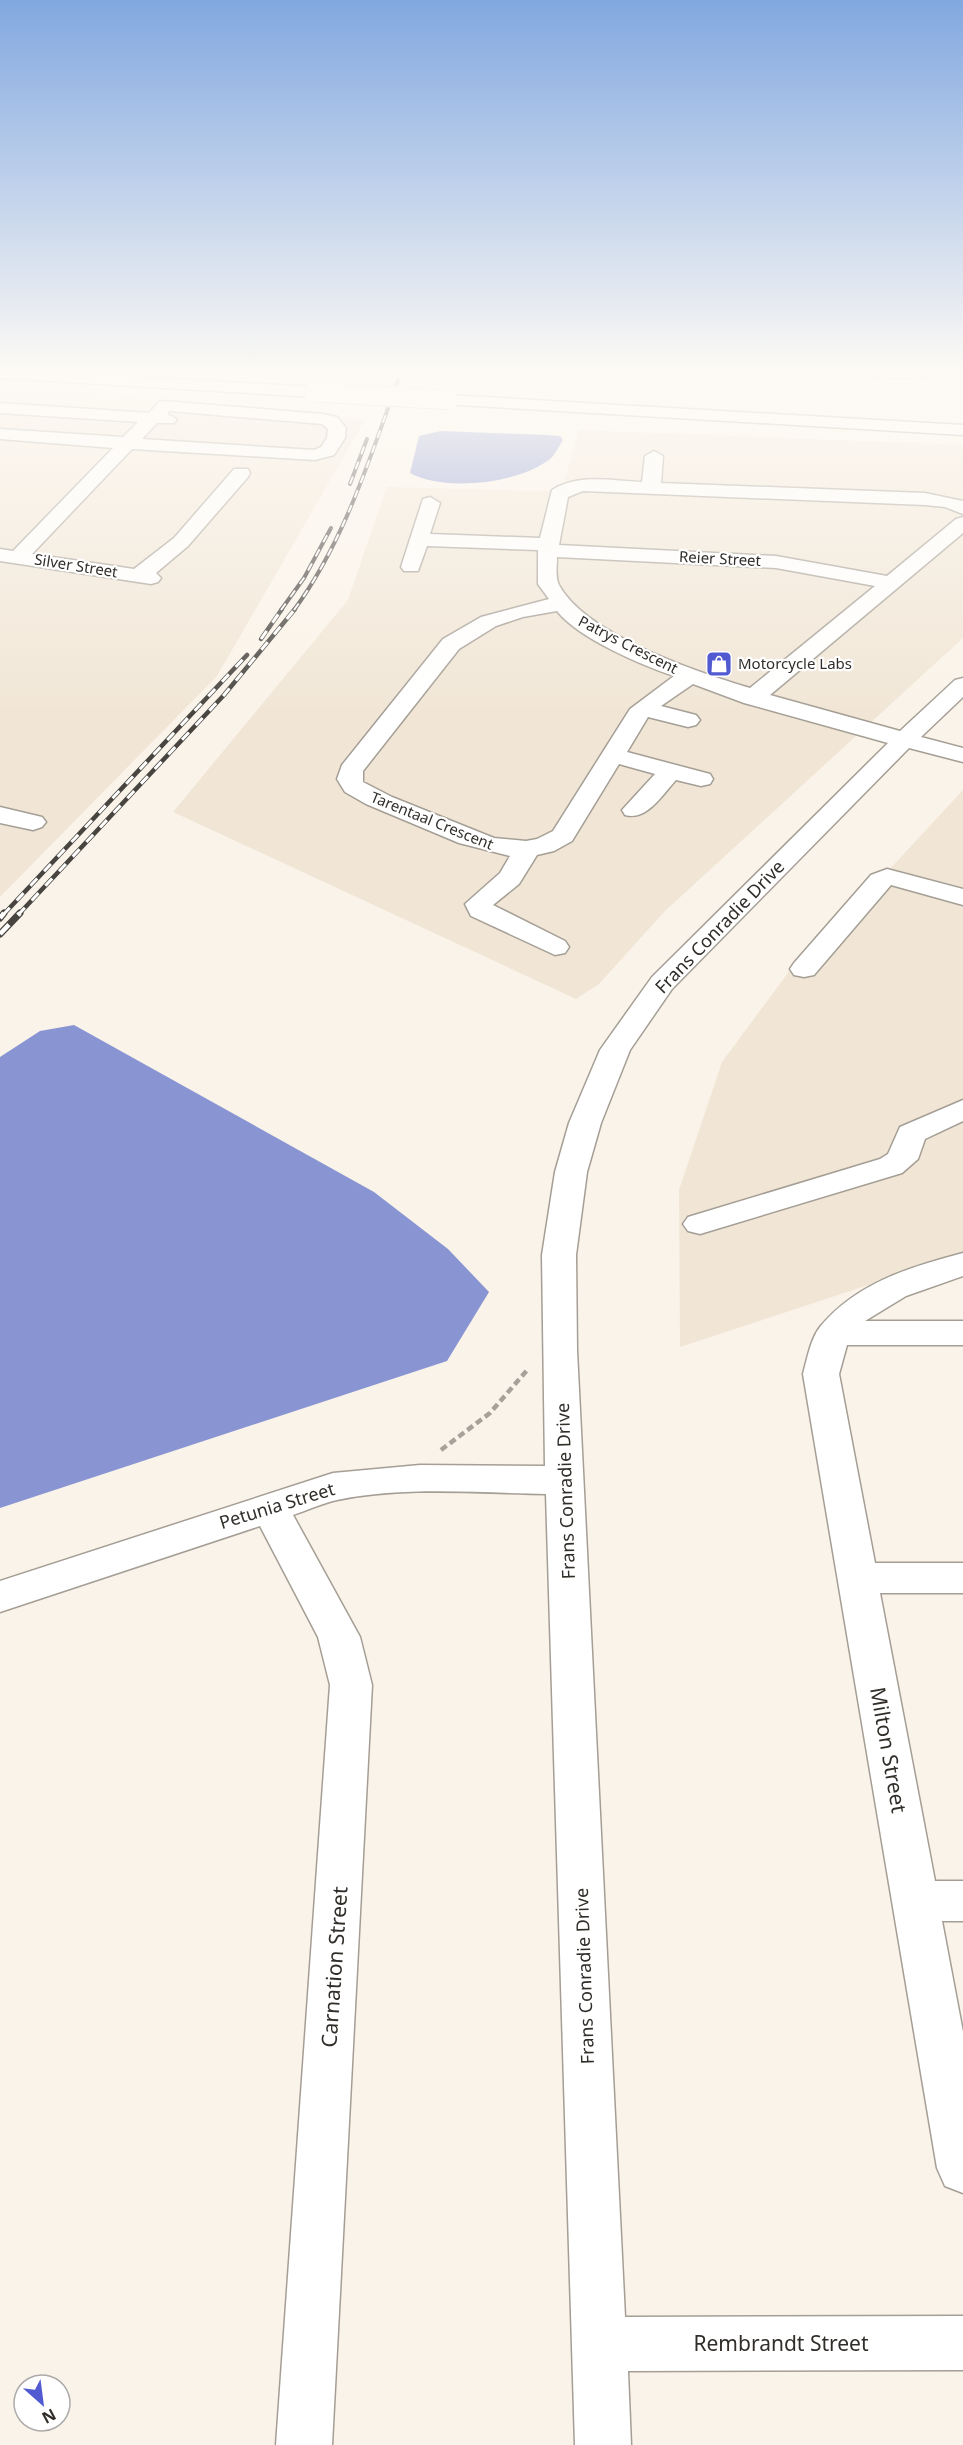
<svg xmlns="http://www.w3.org/2000/svg" width="963" height="2445" viewBox="0 0 963 2445" font-family="'Noto Sans',sans-serif">
<style>
.built{fill:#f1e6d6}
.water{fill:#8995d3}
.lines{fill:none;stroke-linecap:round;stroke-linejoin:round}
.minor-casing{stroke:#a49e95;stroke-width:3}
.major-casing{stroke:#a49e95;stroke-width:3}
.path{stroke:#a6a199;stroke-width:4.5;stroke-dasharray:7 4;stroke-linecap:butt}
.minor{fill:#fff;fill-rule:evenodd}
.major{fill:#fff;fill-rule:evenodd}
.rail-far2-casing{stroke:#484540;stroke-width:4}
.rail-far1-casing{stroke:#484540;stroke-width:4.5}
.rail-casing{stroke:#484540;stroke-width:7}
.rail-far2{stroke:#fff;stroke-width:2;stroke-dasharray:8;stroke-linecap:butt}
.rail-far1{stroke:#fff;stroke-width:3;stroke-dasharray:10;stroke-linecap:butt}
.rail{stroke:#fff;stroke-width:4.5;stroke-dasharray:13;stroke-linecap:butt}
.major-bridge-casing{stroke:#a49e95;stroke-width:20;stroke-linecap:butt}
.major-bridge{stroke:#fff;stroke-width:19}
.labels{text-anchor:middle;stroke-width:4.5;stroke-linejoin:round;paint-order:stroke}
.far-street-label{font-size:15px;fill:#312e2a;stroke:#fff}
.far-poi-label{font-size:15px;fill:#312e2a;stroke:#fff;text-anchor:start}
.street-label{font-size:18px;fill:#312e2a;stroke:#fff}
.near-street-label{font-size:21px;fill:#312e2a;stroke:#fff}
</style>
<rect width="100%" height="100%" fill="#faf3e9"/>
<!-- built -->
<g class="built">
<path d="M0,384L365,420L217,676L0,897Z"/>
<path d="M579,430L963,445V638L665,911L599,984L576,999L173,812L348,600L387,487L551,491L563,485Z"/>
<path d="M963,790V1254L680,1347L679,1190L722,1062L790,970L883,869L888,871Z"/>
</g>
<!-- water -->
<g class="water">
<path d="M441,431L546,435L560,436L563,440C559,446 555,455 550,459C518,484 445,492 410,473L419,436Z"/>
<path d="M74,1025L374,1192L448,1249L489,1292L447,1361L0,1508V1057L40,1031Z"/>
</g>
<g class="lines">
<defs>
<g id="minor">
<path d="M866,372H938C931,380 873,380 866,372Z"/>
<path d="M165,401L322,414L337,417L346,428L345,438L334,455L315,460L132,449L32,554L134,569L174,538L234,469H248L250,473L248,477L188,546L156,573L161,578L158,582L151,584L0,561V549L13,551L113,448L0,439V429L123,437L138,422L0,413V403L149,413L159,402ZM169,411L322,424L328,429L327,438L321,447L314,450L142,439L157,423H174L177,419L167,414Z"/>
<path d="M654,451L663,456L661,483L925,493L963,501V514L945,507L925,505L583,491L568,497L559,545L776,556L887,576L956,519L963,517V533L770,695L900,731L955,680L963,678V697L921,737L963,748V762L909,748L672,989L630,1050L601,1123L587,1172L576,1255L577,1350L625,2317L963,2316V2370L628,2371L631,2445H575L546,1494C477,1493 405,1486 337,1500C323,1503 308,1510 293,1515L360,1637L372,1685L332,2445H276L330,1685L318,1637L260,1526L0,1612V1581L333,1473L420,1465L545,1466L542,1255L555,1172L569,1123L600,1050L652,977L888,743L744,703L693,684L661,706L696,715L700,720L696,725L688,727L648,717L627,752L710,774L713,779L710,784L701,786L676,780C662,795 647,821 625,815L622,810L655,774L619,764L572,841L554,851L537,855L519,884L493,905L565,941L569,947L565,953L555,955L471,916L465,904L500,873L510,856L459,843L366,804L345,792L337,779L342,765L443,639L481,617L549,599L538,584V550L427,546L418,571H404L401,567L423,499L430,497L440,503L430,534L540,538L552,490C579,473 612,481 642,482L645,456ZM557,557L776,568L875,586L750,688C697,672 586,635 559,585C555,577 557,566 557,557ZM557,611C578,638 641,665 674,676L630,709L553,831L537,839L526,841L494,838L392,797L363,782V771L459,649L496,626L523,617Z"/>
<path d="M0,807L42,817L46,822L42,827L33,830L0,823Z"/>
<path d="M887,869L963,889V905L891,885L814,975L804,977L794,975L790,969L794,963L871,875Z"/>
<path d="M963,1100V1121L925,1139L918,1159L902,1173L700,1234L688,1231L683,1224L688,1217L880,1159L888,1154L900,1127Z"/>
<path d="M963,1253V1276L906,1296L865,1321H963V1345H847L839,1374L875,1563H963V1593H880L935,1881H963V1921H942L963,2032V2193L945,2186L937,2168L803,1374C807,1359 811,1338 820,1327C856,1283 910,1267 963,1253Z"/>
</g>
<g id="major">
<path d="M0,372H59L313,387L321,392L313,397L0,378Z"/>
<path d="M449,395L963,425V435L443,404L440,400L443,396Z"/>
</g>
</defs>
<!-- minor casing -->
<use href="#minor" class="minor-casing"/>
<!-- major casing -->
<use href="#major" class="major-casing"/>
<!-- path -->
<path class="path" d="M441,1450L490,1413L529,1368"/>
<!-- minor -->
<use href="#minor" class="minor"/>
<!-- major -->
<use href="#major" class="major"/>
<defs>
<g id="rail-far2">
<path d="M350,484L367,439"/>
<path d="M281,610L304,578L331,528"/>
<path d="M294,610C346,539 371,454 401,372"/>
</g>
<g id="rail-far1">
<path d="M261,639L282,609"/>
<path d="M3,915L247,655"/>
<path d="M18,915L224,695L295,609"/>
</g>
<g id="rail">
<path d="M0,918L4,913"/>
<path d="M0,934L20,913"/>
</g>
</defs>
<!-- rail-far2 casing -->
<use href="#rail-far2" class="rail-far2-casing"/>
<!-- rail-far1 casing -->
<use href="#rail-far1" class="rail-far1-casing"/>
<!-- rail casing -->
<use href="#rail" class="rail-casing"/>
<!-- rail-far2 -->
<use href="#rail-far2" class="rail-far2"/>
<!-- rail-far1 -->
<use href="#rail-far1" class="rail-far1"/>
<!-- rail -->
<use href="#rail" class="rail"/>
<defs>
<path id="major-bridge" d="M313,392L449,400"/>
</defs>
<!-- major-bridge casing -->
<use href="#major-bridge" class="major-bridge-casing"/>
<!-- major-bridge -->
<use href="#major-bridge" class="major-bridge"/>
</g>
<!-- sky -->
<linearGradient id="sky" x2="0" y2="1"><stop stop-color="#82a8e0"/><stop offset="0.52" stop-color="#fdfaf5"/><stop offset="1" stop-color="#fdfaf5" stop-opacity="0"/></linearGradient>
<rect width="963" height="714" fill="url(#sky)"/>
<!-- icons -->
<defs>
<symbol id="shop-square" viewBox="-11 -11 22 22"><rect x="-9" y="-9" width="18" height="18" rx="4" fill="#525ad1" stroke="#fff"/><path d="M-5-2.5h2.3a2.7 3.5 0 0 1 5.4 0H5L5.5 6h-11ZM-1.5-2.5h3a1.5 2.3 0 0 0-3 0Z" fill="#fff"/></symbol>
</defs>
<g fill-rule="evenodd">
<use href="#shop-square" x="704" y="649" width="30" height="30"/>
</g>
<g class="labels">
<!-- far-street labels -->
<g class="far-street-label">
<text transform="translate(720 559) rotate(3)" y="5">Reier Street</text>
<text transform="translate(76 566) rotate(9)" y="5">Silver Street</text>
<text transform="translate(628 645) rotate(27)" y="5">Patrys Crescent</text>
<text transform="translate(432 821) rotate(22)" y="5">Tarentaal Crescent</text>
</g>
<!-- far-poi labels -->
<g class="far-poi-label">
<text x="738" y="669">Motorcycle Labs</text>
</g>
<!-- street labels -->
<g class="street-label">
<text transform="translate(720 927) rotate(-46)" y="6">Frans Conradie Drive</text>
<text transform="translate(566 1491) rotate(-92)" y="6">Frans Conradie Drive</text>
<text transform="translate(277 1506) rotate(-17)" y="6">Petunia Street</text>
<text transform="translate(585 1976) rotate(-92)" y="6">Frans Conradie Drive</text>
</g>
<!-- near-street labels -->
<g class="near-street-label">
<text transform="translate(888 1750) rotate(80)" y="7">Milton Street</text>
<text transform="translate(335 1967) rotate(-86)" y="7">Carnation Street</text>
<text x="781" y="2351">Rembrandt Street</text>
</g>
</g>
<!-- north arrow -->
<g transform="translate(42 2403) rotate(152)"><circle r="28" fill="#ffffff" stroke="#adabaa" stroke-width="1.5"/>
<path d="M0-4.5L10 22L0 15L-10 22Z" fill="#525ad1"/>
<text y="-9" font-size="16" font-weight="bold" text-anchor="middle" fill="#312e2a">N</text>
</g>
</svg>
